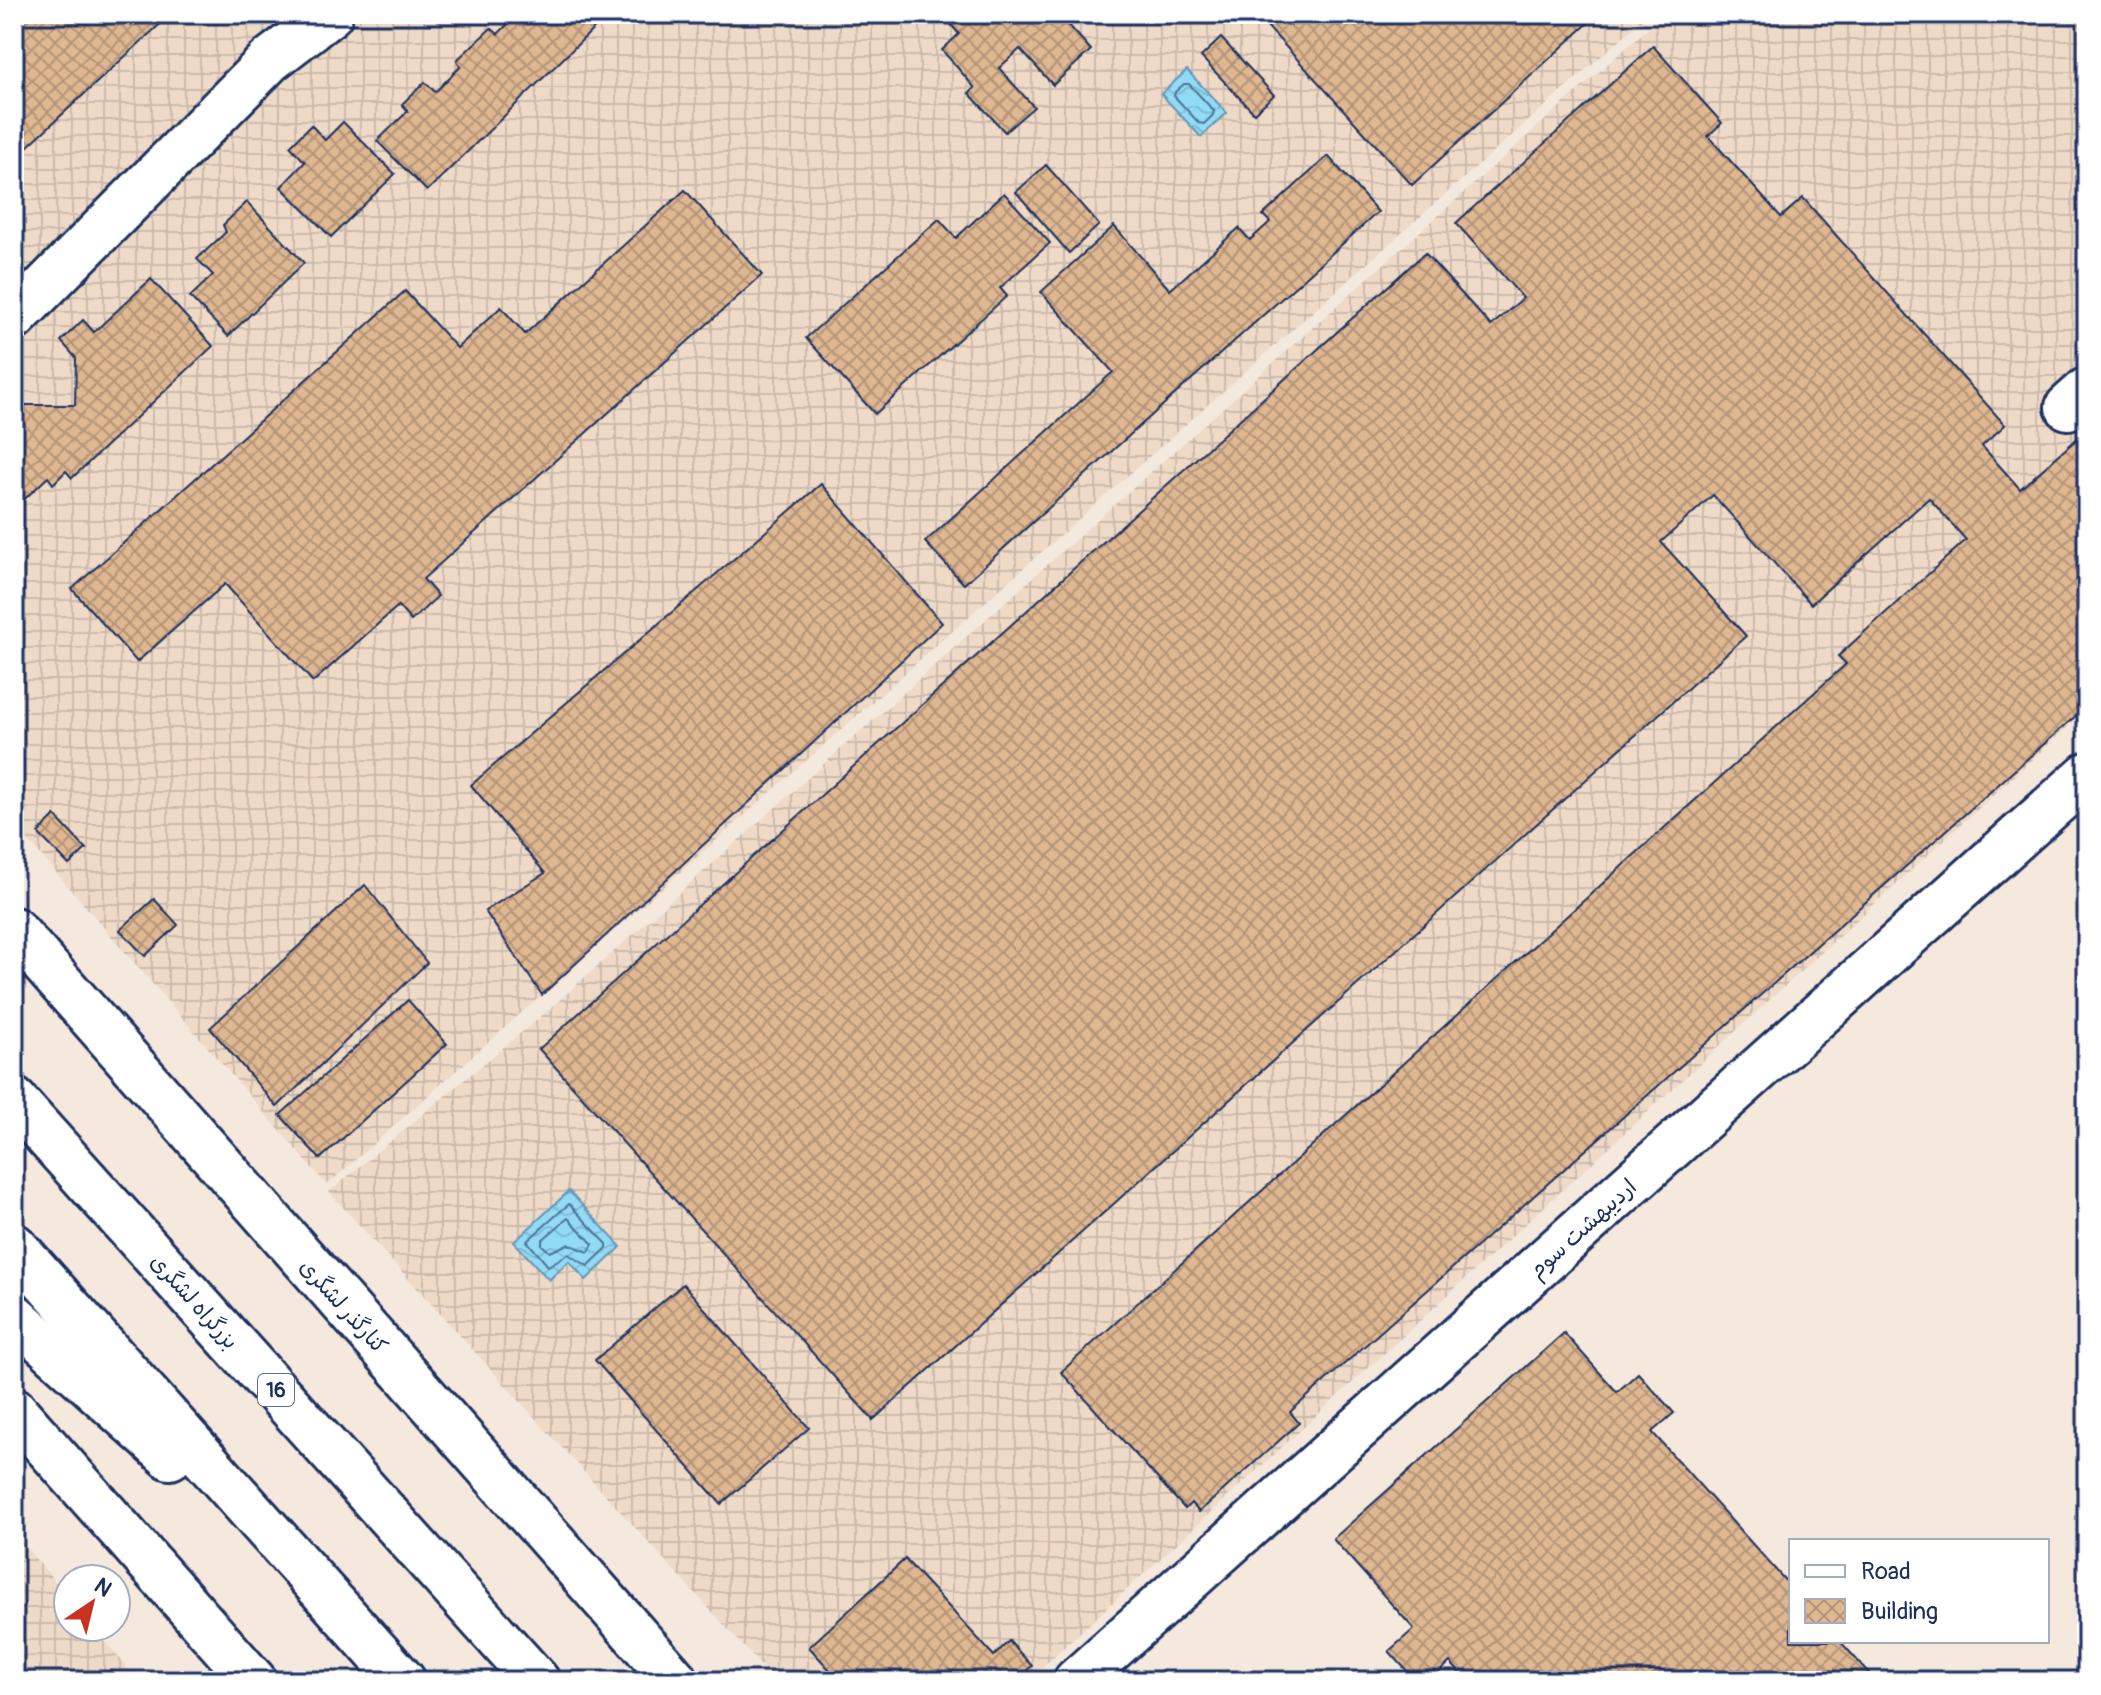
<svg xmlns="http://www.w3.org/2000/svg" width="2101" height="1695" viewBox="0 0 2101 1695" font-family="Pangolin,'Playpen Sans Arabic',sans-serif">
<style>
.industrial{fill:url(#industrial-grid)}
.water{fill:url(#water-waves);stroke:#6396b8;stroke-width:2}
.lines{fill:none;stroke-linecap:round;stroke-linejoin:round}
.shore{stroke:#4b749a;stroke-width:2}
.building{fill:url(#building-cross-hatch);stroke:#1b2f5e;stroke-width:2}
.minor-casing{stroke:#1b2f5e;stroke-width:50}
.major-casing{stroke:#1b2f5e;stroke-width:50}
.highway-casing{stroke:#1b2f5e;stroke-width:50}
.minor{stroke:#fff;stroke-width:44}
.major{stroke:#fff;stroke-width:44}
.highway{stroke:#fff;stroke-width:44}
.labels{text-anchor:middle;stroke-width:6;stroke-linejoin:round;paint-order:stroke}
.shield{fill:#fff;stroke:#5f6d8e;stroke-width:2}
.shield-label{font-size:20px;font-weight:bold;fill:#1b2f5e}
.street-label{font-size:22px;fill:#1b2f5e;stroke:#fff}
</style>
<defs>
<pattern id="industrial-grid" width="8" height="8" patternUnits="userSpaceOnUse" patternTransform="scale(2)"><rect width="8" height="8" fill="#eedac7"/><path d="M0 4h8M4 0v8" fill="none" stroke="#ccbbad"/></pattern>
<pattern id="water-waves" width="16" height="10" patternUnits="userSpaceOnUse" patternTransform="scale(2)"><rect width="16" height="10" fill="#93dbf4"/><path d="M0 5q4-4 8 0t8 0" fill="none" stroke="#7ebcd4"/></pattern>
<pattern id="building-cross-hatch" width="8" height="8" patternUnits="userSpaceOnUse" patternTransform="scale(2)"><rect width="8" height="8" fill="#dfb790"/><path d="M0 0l8 8M0 8l8-8" fill="none" stroke="#b49579"/></pattern>
</defs>
<rect width="100%" height="100%" fill="#f5e9de"/>
<filter id="ink" filterUnits="userSpaceOnUse"><feTurbulence type="fractalNoise" baseFrequency=".0125" numOctaves="2"/><feDisplacementMap in="SourceGraphic" scale="16" xChannelSelector="R" yChannelSelector="G"/><feConvolveMatrix kernelMatrix="1 2 1 2 8 2 1 2 1" color-interpolation-filters="sRGB"/></filter>
<g filter="url(#ink)">
<!-- industrial -->
<g class="industrial">
<path d="M14,14H1649L327,1185L14,824Z"/>
<path d="M1664,14H2087V709L1027,1681H775L329,1192L545,1013Z"/>
<path d="M14,1533L68,1597V1627H93L139,1681H14Z"/>
</g>
<!-- water -->
<g class="water">
<path d="M1187,70L1227,113L1201,137L1161,94Z"/>
<path d="M569,1191L621,1247L586,1280L569,1261L549,1280L514,1242Z"/>
</g>
<g class="lines">
<!-- shore -->
<g class="shore">
<path d="M1184,84H1189L1214,111L1213,115L1204,124L1199,123L1174,96L1175,92Z"/>
<path d="M569,1204L607,1244V1248L588,1266L568,1254L548,1266L527,1241Z"/>
<path d="M568,1218L593,1244L589,1252L568,1244L550,1252L542,1245V1240Z"/>
</g>
</g>
<!-- building -->
<g class="building">
<path d="M14,14H171L14,159Z"/>
<path d="M513,14H609L427,191L377,141L408,111L402,104L425,82L435,92L460,67L457,60L491,28L498,34L516,16Z"/>
<path d="M942,14H1059L1091,50L1053,85L1020,49L999,68L1034,107L1005,132L969,93L975,88L942,50L959,34Z"/>
<path d="M1256,14H1598L1412,185Z"/>
<path d="M1221,38L1274,95L1254,113L1201,57Z"/>
<path d="M1653,46L1722,123L1708,136L1781,217L1803,198L2005,425L1982,446L2020,489L2087,430V706L1290,1412L1299,1423L1199,1512L1191,1503L1185,1509L1061,1372L1846,664L1838,656L1966,540L1929,498L1811,604L1713,495L1661,542L1746,636L873,1420L539,1049L1425,253L1491,326L1523,298L1456,223Z"/>
<path d="M343,122L395,174L331,237L281,187L305,162L290,146L311,125L325,140Z"/>
<path d="M1328,156L1378,212L964,584L925,542L1113,372L1041,292L1114,226L1170,290L1239,228L1250,240L1270,222L1263,215Z"/>
<path d="M1046,165L1099,225L1069,253L1016,192Z"/>
<path d="M685,190L762,275L423,579L438,596L411,621L398,606L313,682L225,584L137,662L72,589L405,291L457,348L501,307L525,334Z"/>
<path d="M1004,193L1050,243L1000,288L1007,296L875,414L806,338L939,219L956,238Z"/>
<path d="M247,202L304,263L228,336L190,297L213,275L197,259L226,232L223,225Z"/>
<path d="M151,279L213,346L72,478L66,471L53,484L48,477L14,509V394L25,405H75L76,358L61,341L83,320L94,332Z"/>
<path d="M821,484L942,623L542,995L485,911L545,873L471,785Z"/>
<path d="M55,816L86,849L69,865L38,833Z"/>
<path d="M365,885L427,963L277,1107L210,1028Z"/>
<path d="M154,899L178,925L145,956L120,930Z"/>
<path d="M408,1000L447,1044L320,1159L280,1115Z"/>
<path d="M683,1284L809,1428L721,1504L595,1360Z"/>
<path d="M1564,1333L1617,1392L1638,1373L1674,1413L1652,1432L1791,1587V1641H1840L1876,1681H1467L1450,1662L1430,1681H1416L1389,1651L1414,1629L1333,1539Z"/>
<path d="M905,1559L994,1656L1009,1641L1032,1666L1015,1681H840L809,1647Z"/>
</g>
<g class="lines">
<defs>
<g id="minor">
<path d="M14,318L270,60L330,14"/>
<path d="M2068,407L2087,390"/>
<path d="M1076,1681L2087,775"/>
</g>
<g id="major">
<path d="M14,930L676,1681"/>
<path d="M14,1410L254,1681"/>
</g>
<g id="highway">
<path d="M14,1100L537,1681"/>
<path d="M14,1246L403,1681"/>
<path d="M14,1316L170,1457"/>
</g>
</defs>
<!-- minor casing -->
<use href="#minor" class="minor-casing"/>
<!-- major casing -->
<use href="#major" class="major-casing"/>
<!-- highway casing -->
<use href="#highway" class="highway-casing"/>
<!-- minor -->
<use href="#minor" class="minor"/>
<!-- major -->
<use href="#major" class="major"/>
<!-- highway -->
<use href="#highway" class="highway"/>
</g>
</g>
<g class="labels">
<!-- shield labels -->
<rect class="shield" x="258" y="1374" width="36" height="32" rx="6"/>
<g class="shield-label">
<text x="276" y="1397">16</text>
</g>
<!-- street labels -->
<g class="street-label">
<text transform="translate(1582 1228) rotate(-42)" y="8">اردیبهشت سوم</text>
<text transform="translate(195 1301) rotate(48)" y="8">بزرگراه لشگری</text>
<text transform="translate(344 1306) rotate(48)" y="8">کنارگذر لشگری</text>
</g>
</g>
<!-- margin -->
<rect width="2101" height="1695" fill="none" stroke="#fff" stroke-width="48"/>
<rect x="24" y="24" width="2053" height="1647" fill="none" stroke="#1b2f5e" stroke-width="3" filter="url(#ink)"/>
<!-- legend -->
<rect x="1789" y="1539" width="260" height="104" fill="#ffffff" stroke="#a4acbf" stroke-width="2"/>
<rect x="1805" y="1565" width="40" height="12" fill="#ffffff" stroke="#a4acbf" stroke-width="2"/>
<text x="1861" y="1579" font-size="24" fill="#1b2f5e">Road</text>
<rect x="1805" y="1599" width="40" height="24" fill="url(#building-cross-hatch)" stroke="#a4acbf" stroke-width="2"/>
<text x="1861" y="1619" font-size="24" fill="#1b2f5e">Building</text>
<!-- north arrow -->
<g transform="translate(92 1603) rotate(35)"><circle r="38" fill="#ffffff" stroke="#a4acbf" stroke-width="2"/>
<path d="M0-6L14 30L0 20L-14 30Z" fill="#c8321e"/>
<text y="-12" font-size="22" font-weight="bold" text-anchor="middle" fill="#1b2f5e">N</text>
</g>
</svg>
